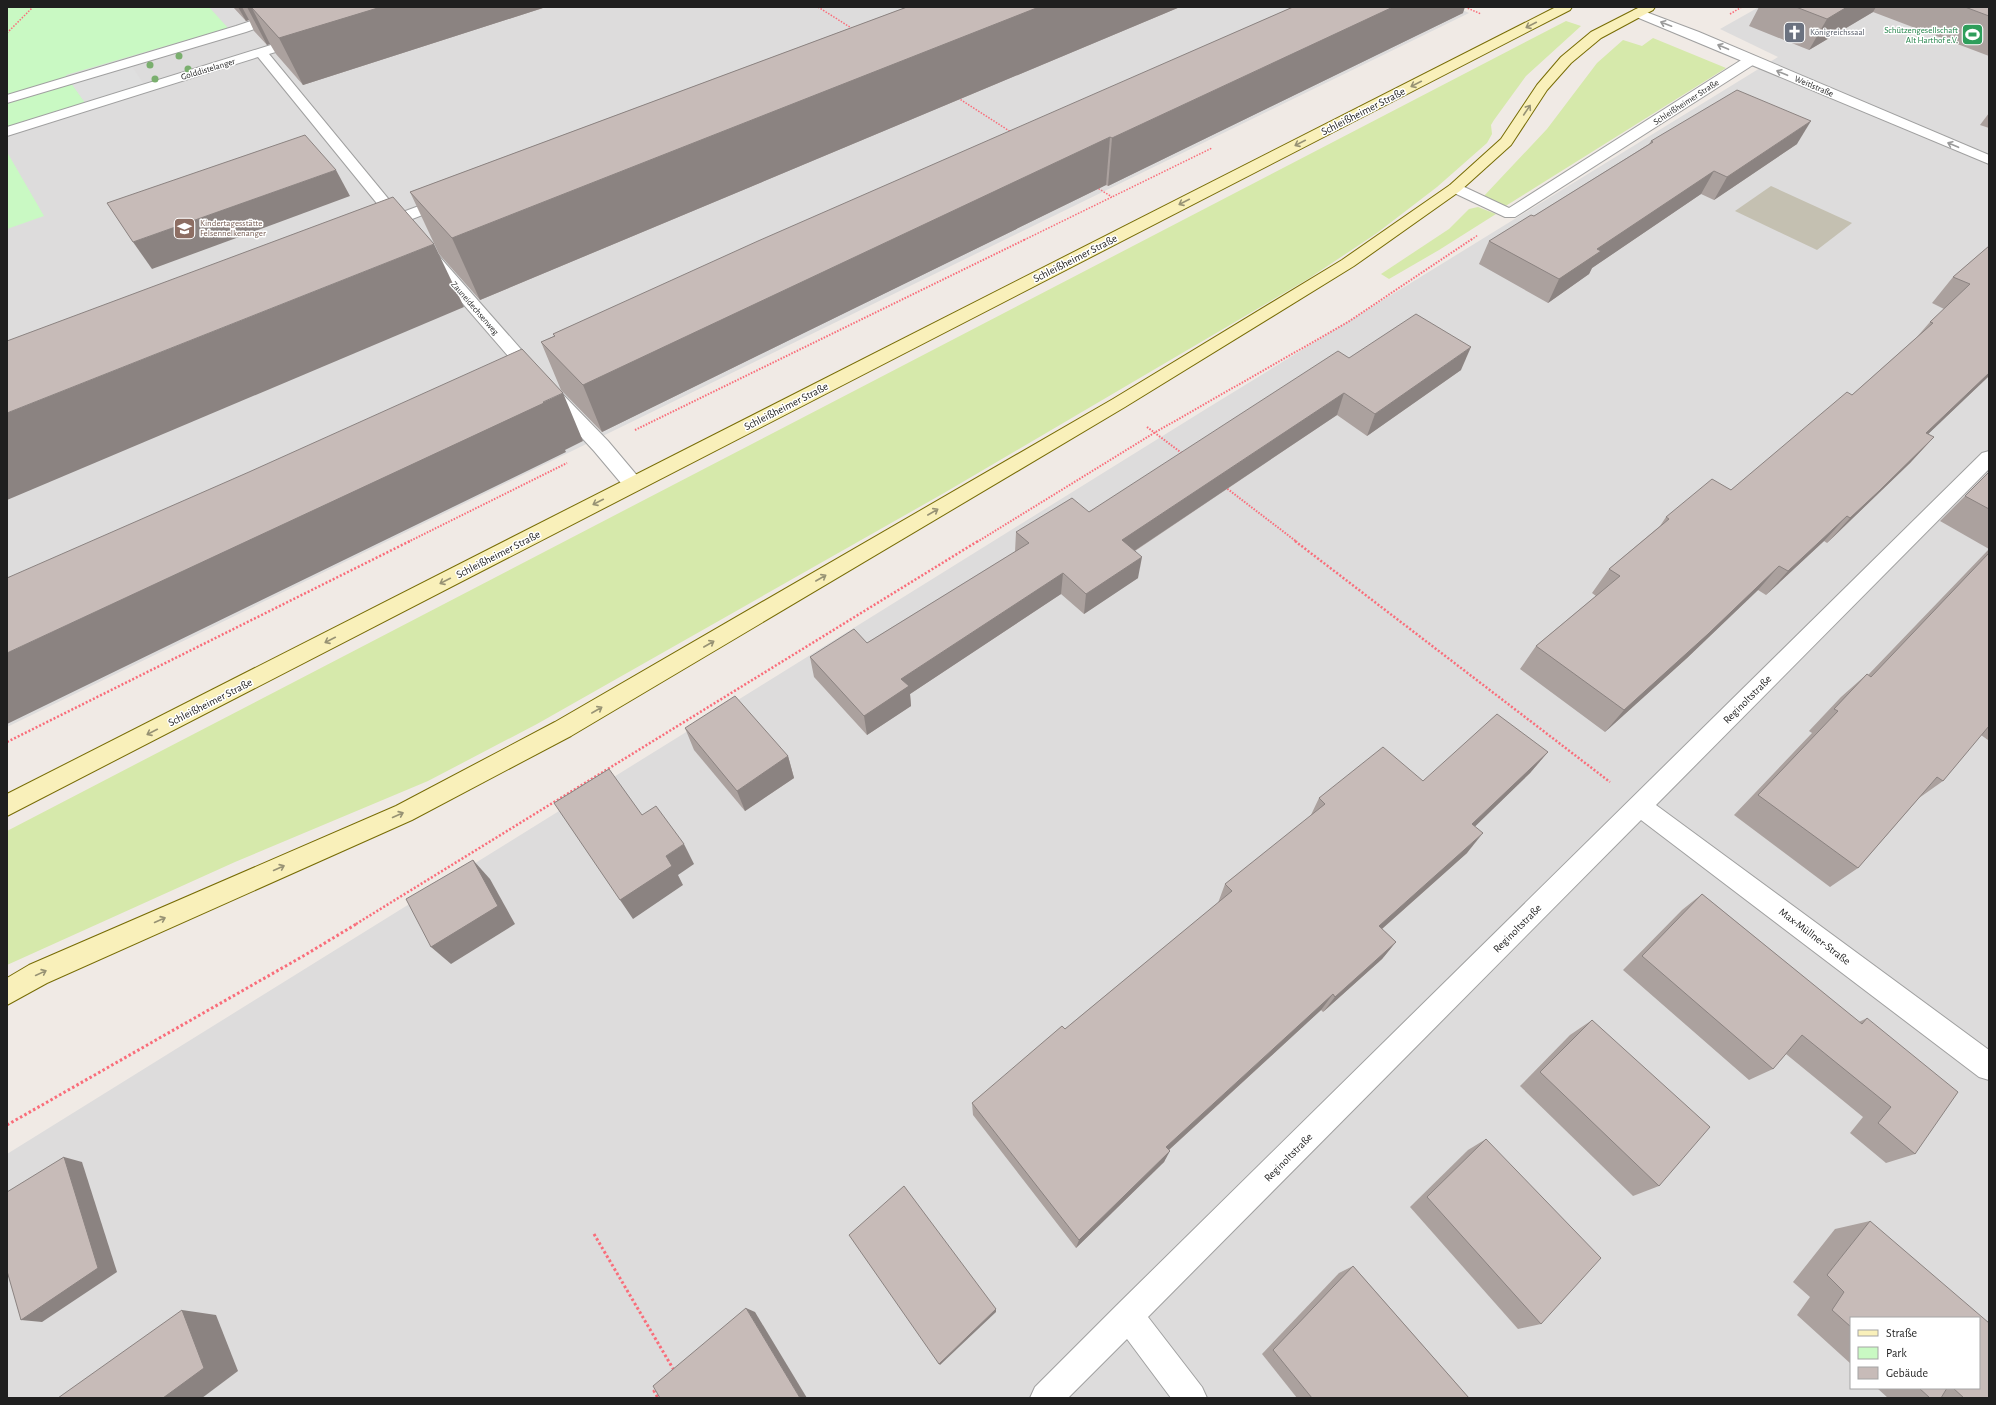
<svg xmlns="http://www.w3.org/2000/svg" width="1996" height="1405" viewBox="0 0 1996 1405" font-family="'Alegreya Sans',sans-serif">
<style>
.residential{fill:#dddcdc;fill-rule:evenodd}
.construction{fill:#c4c0b1}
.grass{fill:#d6e9ab}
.park{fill:#c9f9c3}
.parking{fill:#dfdfdf}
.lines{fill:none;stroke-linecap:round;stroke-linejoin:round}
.service-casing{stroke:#a0a0a0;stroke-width:2}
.minor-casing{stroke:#a0a0a0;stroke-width:2}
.secondary-casing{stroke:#776c05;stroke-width:2}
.path-far3{stroke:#f96d7a;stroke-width:1.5;stroke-dasharray:1.5 1.5;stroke-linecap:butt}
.path-far2{stroke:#f96d7a;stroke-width:2;stroke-dasharray:1.5 1.5;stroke-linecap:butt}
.path-far1{stroke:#f96d7a;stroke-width:2.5;stroke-dasharray:2 2;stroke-linecap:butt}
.path{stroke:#f96d7a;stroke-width:3;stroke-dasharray:2.5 2.5;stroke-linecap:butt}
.service{fill:#fff;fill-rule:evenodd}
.minor{fill:#fff;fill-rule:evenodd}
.secondary{fill:#f9f0ba;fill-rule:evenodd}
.tree{fill:#7aaf6e}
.wall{fill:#aba19e}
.shaded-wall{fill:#8b8381}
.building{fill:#c7bbb8;stroke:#8b8381}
.oneway{stroke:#9a9a9a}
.oneway2{stroke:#979274}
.labels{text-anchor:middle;stroke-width:3;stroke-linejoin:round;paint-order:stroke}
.far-leisure-label{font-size:9px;fill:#27864d;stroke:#fff;text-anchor:end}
.far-worship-label{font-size:9px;fill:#5b616d;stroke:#fff;text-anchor:start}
.far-street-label{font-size:9px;fill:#1f1f1f;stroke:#fff}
.far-education-label{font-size:9px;fill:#785e54;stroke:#fff;text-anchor:start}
.street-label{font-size:11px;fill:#1f1f1f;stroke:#fff}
</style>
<rect width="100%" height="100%" fill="#f0eae5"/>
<!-- residential -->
<g class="residential">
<path d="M7,7H1456L1469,13L7,727Z"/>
<path d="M1759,7H1989V1398H7V1154L1206,409L1778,57L1720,29ZM1851,1318H1979V1388H1851Z"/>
</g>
<!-- construction -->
<path class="construction" d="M1771,186L1852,223L1817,250L1735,211Z"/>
<!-- grass -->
<g class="grass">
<path d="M1566,21L1581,26L1526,76L1494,120L1491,125L1492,134L1487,143L1437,187L1377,233L1308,279L944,493L537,724L428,781L235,862L7,965V831Z"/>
<path d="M1653,38L1726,68L1504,207L1483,197L1547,129L1597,63L1623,40L1642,46Z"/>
<path d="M1478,207L1496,214L1439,250L1389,279L1381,274L1449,229L1469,209Z"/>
</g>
<!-- park -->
<g class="park">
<path d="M7,7H209L228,28L66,75L86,104L7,128Z"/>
<path d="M7,152L44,216L7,229Z"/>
</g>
<!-- parking -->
<path class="parking" d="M131,65L145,86L86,104L71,83Z"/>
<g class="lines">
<defs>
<g id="service">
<path d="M292,7H310L308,10L246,32L7,103V95L236,26Z"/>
<path d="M1751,56L1756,57L1758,60L1756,63L1515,217H1505L1450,191L1448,188L1450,185H1460L1509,208L1746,57Z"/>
</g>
<g id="minor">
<path d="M1638,9L1699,32L1989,155V164L1634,16L1632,13L1634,10Z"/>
<path d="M274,44L281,48L279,51L269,54L400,213L446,196L451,198L454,201L451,204L407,221L410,225L407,228C402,230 398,230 394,225L381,230L376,228L373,225L376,222L388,217L258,57L7,136V127Z"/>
<path d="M432,253L438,255L540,371L608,441L640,479L643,484L640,489L633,491L626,489L594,451L528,379L426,261L424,258L426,255Z"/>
<path d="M1989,451V469L1656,805L1989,1050V1080L1979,1077L1641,820L1148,1317L1202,1387L1207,1398H1171L1127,1339L1068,1398H1030L1035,1387L1117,1305L1982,453Z"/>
</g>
<g id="secondary">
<path d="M1556,7H1572L1570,10L7,816V794Z"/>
<path d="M1640,7H1655L1653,10L1601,38L1571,63L1547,90L1511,145L1460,191L1354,266L1125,407L571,736L412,820L47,983L7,1005V978L29,965L396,806L555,722L1113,399L1342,260L1450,185L1501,139L1537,85L1561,57L1591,32Z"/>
</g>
</defs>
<!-- service casing -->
<use href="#service" class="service-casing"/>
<!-- minor casing -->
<use href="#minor" class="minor-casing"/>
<!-- secondary casing -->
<use href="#secondary" class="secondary-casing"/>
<!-- path-far3 -->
<g class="path-far3">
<path d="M818,7L853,29"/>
<path d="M1465,7L1481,14"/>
<path d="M1730,14L1742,7"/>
<path d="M7,33L33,7"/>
<path d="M958,98L1011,132"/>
<path d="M1096,187L1112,197"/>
<path d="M1024,240L1212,148"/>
<path d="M1471,240L1478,235"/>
</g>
<!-- path-far2 -->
<g class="path-far2">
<path d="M1147,427L1183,454"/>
<path d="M635,430L1026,239"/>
<path d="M1225,487L1297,542"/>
<path d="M408,542L567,463"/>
<path d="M977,542L1154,433L1348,322L1472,239"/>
</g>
<!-- path-far1 -->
<g class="path-far1">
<path d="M1295,541L1610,782"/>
<path d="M7,742L410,541"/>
<path d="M356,924L978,541"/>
</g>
<!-- path -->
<g class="path">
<path d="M7,1125L305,955L358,923"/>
<path d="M594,1234L675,1372"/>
<path d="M658,1387L654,1391L658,1398"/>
</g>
<!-- service -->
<use href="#service" class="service"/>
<!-- minor -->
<use href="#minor" class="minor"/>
<!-- secondary -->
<use href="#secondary" class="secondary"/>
</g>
<!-- trees -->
<g class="tree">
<circle cx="179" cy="56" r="3.5"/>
<circle cx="150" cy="65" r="3.5"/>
<circle cx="188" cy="69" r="3.5"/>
<circle cx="155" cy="79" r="3.5"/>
</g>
<!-- wall -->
<g class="wall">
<path d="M233,7H546L303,85L276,54L270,44L267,45L254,31L249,20L246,21Z"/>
<path d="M907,7H1180L480,300L439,254L410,192Z"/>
<path d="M1293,7L1463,13L1108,186L1106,185L602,432L561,390L541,342L554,336L553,334Z"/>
<path d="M1759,7H1989V56L1873,12L1809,50L1749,26Z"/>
<path d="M1989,113V128L1980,125Z"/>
<path d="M1651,141L1797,144L1714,200L1701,194L1592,268L1589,274L1548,303L1479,264L1489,241L1534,216L1649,144Z"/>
<path d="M1989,246V376L1928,434L1934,437L1910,463L1855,516L1827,543L1824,541L1766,595L1758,590L1687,658L1605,732L1520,669L1536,646L1596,596L1592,593L1609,569L1660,526L1666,517L1731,490L1852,395L1916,338L1930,322L1944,309L1932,303L1953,277Z"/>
<path d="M1349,358L1461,370L1367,436L1337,415L1135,551L1138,578L1084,614L1061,594L910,694L911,706L867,735L814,677L810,657L867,643L1015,552L1016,532L1089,512Z"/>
<path d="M1989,472V739L1988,740L1981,735L1943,781L1919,798L1858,868L1830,887L1734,815L1812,733L1809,731L1841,697L1867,674L1868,675L1989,549L1940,521Z"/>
<path d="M685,728L788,756L794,778L745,811L694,750Z"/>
<path d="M1548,752L1530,773L1475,826L1467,853L1382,929L1396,942L1382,959L1323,1012L1321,1010L1169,1150L1164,1162L1076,1248L973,1115L972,1103L1065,1029L1218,903L1225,884L1310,817L1319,798L1423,781Z"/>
<path d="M1702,894L1859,1022L1867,1018L1915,1154L1886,1163L1850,1133L1863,1117L1786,1054L1773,1069L1749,1080L1623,970L1682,910Z"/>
<path d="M1592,1020L1659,1186L1633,1196L1520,1086L1570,1035Z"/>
<path d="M1486,1139L1541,1324L1518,1329L1410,1207L1468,1150Z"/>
<path d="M1870,1221L1989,1398H1888L1877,1388H1979L1851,1318V1364L1797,1315L1810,1297L1793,1282L1835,1229Z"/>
<path d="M1353,1266L1469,1398H1297L1262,1354L1339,1273Z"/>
</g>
<!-- shaded-wall -->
<g class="shaded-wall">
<path d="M238,7H242L249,20L246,21Z"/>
<path d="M247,7H546L303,85L279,38L252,8L270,44L267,45Z"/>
<path d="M1039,7H1180L480,300L452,238Z"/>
<path d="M1393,7H1465L1463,13L1108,186L1112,138Z"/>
<path d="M1847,7H1876L1873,12L1809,50L1827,19Z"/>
<path d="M1811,121L1797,144L1714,200L1727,177Z"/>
<path d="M1110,137L1106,185L602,432L583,385Z"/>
<path d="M336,170L350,196L152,269L133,242Z"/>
<path d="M1714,171L1701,194L1592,268L1589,274L1548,303L1559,279L1597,249Z"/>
<path d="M434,244L464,307L7,500V413Z"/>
<path d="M1471,347L1461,370L1367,436L1375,414Z"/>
<path d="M1989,373V376L1902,459L1926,433Z"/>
<path d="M563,393L583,441L565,450L566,452L7,724V653Z"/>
<path d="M1344,393L1337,415L1119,561L1122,540Z"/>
<path d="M1934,437L1910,463L1855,516L1827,543L1850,518Z"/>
<path d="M1847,516L1824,541L1766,595L1788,571Z"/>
<path d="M1142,557L1138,578L1084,614L1086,594Z"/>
<path d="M1779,566L1758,590L1687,658L1605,732L1624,710Z"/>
<path d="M1063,573L1061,594L910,694L911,706L867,735L864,716L901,679Z"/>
<path d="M1548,752L1530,773L1457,844L1472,824Z"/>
<path d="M788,756L794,778L745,811L737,791Z"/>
<path d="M1483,833L1467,853L1366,943L1379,926Z"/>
<path d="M684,844L694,864L678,875L683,885L633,919L620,900L666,856Z"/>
<path d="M473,860L490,879L515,924L451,964L431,947Z"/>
<path d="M1396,942L1382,959L1323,1012L1335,997Z"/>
<path d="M1333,994L1321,1010L1160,1158L1166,1147Z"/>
<path d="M1170,1151L1164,1162L1076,1248L1079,1240Z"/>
<path d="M64,1157L82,1162L117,1272L42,1322L21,1320Z"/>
<path d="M746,1308L755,1312L807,1398H800Z"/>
<path d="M996,1309V1312L940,1365L939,1364Z"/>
<path d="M182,1310L216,1315L238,1371L202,1398H163Z"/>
</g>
<!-- building -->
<g class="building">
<path d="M255,7H381L279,38L252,8Z"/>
<path d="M907,7H1039L452,238L410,192Z"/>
<path d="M1293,7H1393L1112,138L1110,137L583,385L541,342L555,336L553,334L758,241Z"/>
<path d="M1796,7H1847L1827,19Z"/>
<path d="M1965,7H1989V16Z"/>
<path d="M1737,90L1811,121L1727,177L1714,171L1597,249L1601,251L1559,279L1489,241L1531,215L1534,216L1653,142L1651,141Z"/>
<path d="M305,135L336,170L133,242L107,203Z"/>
<path d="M393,197L434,244L7,413V341Z"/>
<path d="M1989,246V373L1926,433L1934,437L1879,491L1850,518L1847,516L1788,571L1779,566L1708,634L1624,710L1536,646L1620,576L1609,569L1669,519L1666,517L1712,479L1731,490L1847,392L1852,395L1933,323L1930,322L1970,284L1953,277Z"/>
<path d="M1416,314L1471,347L1375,414L1344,393L1122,540L1142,557L1086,594L1063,573L901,679L909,686L864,716L810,657L854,629L867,643L1029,543L1016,532L1072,498L1089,512L1338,351L1349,358Z"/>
<path d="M522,349L563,393L543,402L544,403L7,653V578L249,472Z"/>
<path d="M1989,472V509L1965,496Z"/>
<path d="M1989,553V726L1943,781L1937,777L1858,868L1758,795L1838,711L1834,709L1867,674L1871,677Z"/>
<path d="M735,696L788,756L737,791L685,728Z"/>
<path d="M1497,714L1548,752L1472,824L1483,833L1379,926L1396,942L1335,997L1333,994L1166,1147L1170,1151L1079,1240L972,1103L1062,1026L1065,1029L1232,891L1225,884L1325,804L1319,798L1383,747L1423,781Z"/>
<path d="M609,769L642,815L656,806L684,844L666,856L672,866L620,900L554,803Z"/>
<path d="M473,860L498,906L431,947L406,899Z"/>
<path d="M1702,894L1862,1024L1867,1018L1958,1092L1915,1154L1878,1123L1891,1107L1802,1035L1773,1069L1642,956Z"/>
<path d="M1592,1020L1710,1127L1659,1186L1540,1072Z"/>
<path d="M1486,1139L1601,1258L1541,1324L1427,1197Z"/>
<path d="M64,1157L98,1268L21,1320L7,1271V1192Z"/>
<path d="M904,1186L996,1309L939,1364L849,1235Z"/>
<path d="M1870,1221L1989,1323V1398H1964L1953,1388H1979V1318H1851V1327L1832,1310L1844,1292L1827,1275Z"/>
<path d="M1353,1266L1469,1398H1312L1273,1350Z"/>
<path d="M746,1308L800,1398H660L653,1386Z"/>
<path d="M182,1310L204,1368L163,1398H58Z"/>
<path d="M1919,1388H1947L1941,1398H1930Z"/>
</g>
<!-- one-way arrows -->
<defs><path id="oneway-shaft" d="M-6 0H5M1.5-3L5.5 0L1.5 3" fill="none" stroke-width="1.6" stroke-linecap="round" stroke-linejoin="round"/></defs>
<g class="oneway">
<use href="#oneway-shaft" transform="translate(1666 24) rotate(-159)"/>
<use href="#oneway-shaft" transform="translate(1723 47) rotate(-157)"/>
<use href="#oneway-shaft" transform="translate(1782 73) rotate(-157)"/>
<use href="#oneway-shaft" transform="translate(1953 145) rotate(-157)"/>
</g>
<g class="oneway2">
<use href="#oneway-shaft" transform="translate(1531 25) rotate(153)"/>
<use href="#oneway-shaft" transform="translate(1416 84) rotate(153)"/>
<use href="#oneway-shaft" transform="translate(1527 110) rotate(-56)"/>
<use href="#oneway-shaft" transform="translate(1300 143) rotate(153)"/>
<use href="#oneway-shaft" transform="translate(1184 202) rotate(153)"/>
<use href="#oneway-shaft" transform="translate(598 502) rotate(153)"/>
<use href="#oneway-shaft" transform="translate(933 512) rotate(-30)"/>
<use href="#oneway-shaft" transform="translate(821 578) rotate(-30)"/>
<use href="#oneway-shaft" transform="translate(445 581) rotate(153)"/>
<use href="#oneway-shaft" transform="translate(330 640) rotate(153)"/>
<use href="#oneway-shaft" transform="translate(709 644) rotate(-30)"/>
<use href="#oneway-shaft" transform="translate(597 710) rotate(-30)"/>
<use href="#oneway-shaft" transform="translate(152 732) rotate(153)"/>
<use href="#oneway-shaft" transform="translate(398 815) rotate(-24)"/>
<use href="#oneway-shaft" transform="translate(279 868) rotate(-24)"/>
<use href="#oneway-shaft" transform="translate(160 920) rotate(-24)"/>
<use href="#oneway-shaft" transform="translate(41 973) rotate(-25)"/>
</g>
<!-- icons -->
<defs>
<symbol id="church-square" viewBox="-11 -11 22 22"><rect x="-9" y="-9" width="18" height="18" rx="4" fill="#6b7280" stroke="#fff"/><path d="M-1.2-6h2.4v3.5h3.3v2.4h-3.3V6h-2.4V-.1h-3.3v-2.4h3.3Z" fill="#fff"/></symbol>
<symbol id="stadium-square" viewBox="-11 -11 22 22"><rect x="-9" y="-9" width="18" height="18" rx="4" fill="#2e9e5b" stroke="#fff"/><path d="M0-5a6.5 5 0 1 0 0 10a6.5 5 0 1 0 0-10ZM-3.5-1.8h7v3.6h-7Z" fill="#fff"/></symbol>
<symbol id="school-square" viewBox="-11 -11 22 22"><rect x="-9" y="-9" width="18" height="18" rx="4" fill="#8d6e63" stroke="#fff"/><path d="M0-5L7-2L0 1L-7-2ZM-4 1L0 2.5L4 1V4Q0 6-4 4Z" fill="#fff"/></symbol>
</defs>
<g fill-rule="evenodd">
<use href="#church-square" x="1782" y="20" width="25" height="25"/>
<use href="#stadium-square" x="1960" y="22" width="25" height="25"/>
<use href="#school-square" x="172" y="216" width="25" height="25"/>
</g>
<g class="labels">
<!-- far-leisure labels -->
<g class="far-leisure-label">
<text x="1958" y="33">Schützengesellschaft<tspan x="1958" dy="10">Alt Harthof e.V.</tspan></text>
</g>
<!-- far-worship labels -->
<g class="far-worship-label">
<text x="1810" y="35">Königreichssaal</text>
</g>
<!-- far-street labels -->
<g class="far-street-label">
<text transform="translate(208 69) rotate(-17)" y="3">Golddistelanger</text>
<text transform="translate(1814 86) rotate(23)" y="3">Weitlstraße</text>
<text transform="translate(1686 102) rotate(-33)" y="3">Schleißheimer Straße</text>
<text transform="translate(475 308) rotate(49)" y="3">Zauneidechsenweg</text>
</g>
<!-- far-education labels -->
<g class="far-education-label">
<text x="200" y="226">Kindertagesstätte<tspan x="200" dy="10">Felsennelkenanger</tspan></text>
</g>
<!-- street labels -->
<g class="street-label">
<text transform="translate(1363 111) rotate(-27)" y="4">Schleißheimer Straße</text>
<text transform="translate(1075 258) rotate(-27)" y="4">Schleißheimer Straße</text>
<text transform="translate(786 406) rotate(-27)" y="4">Schleißheimer Straße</text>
<text transform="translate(498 554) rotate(-27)" y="4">Schleißheimer Straße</text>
<text transform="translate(1747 699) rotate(-45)" y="4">Reginoltstraße</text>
<text transform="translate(210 702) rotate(-27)" y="4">Schleißheimer Straße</text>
<text transform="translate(1517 928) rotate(-45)" y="4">Reginoltstraße</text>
<text transform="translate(1815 936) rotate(37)" y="4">Max-Müllner-Straße</text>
<text transform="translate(1288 1157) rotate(-45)" y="4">Reginoltstraße</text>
</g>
</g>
<!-- border -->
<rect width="1996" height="1405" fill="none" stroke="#1f1f1f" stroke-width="16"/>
<!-- legend -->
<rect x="1850" y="1317" width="130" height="72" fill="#ffffff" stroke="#a5a5a5"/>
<rect x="1858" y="1330" width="20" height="6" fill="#f9f0ba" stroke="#a5a5a5"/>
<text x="1886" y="1337" font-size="12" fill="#1f1f1f">Straße</text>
<rect x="1858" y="1347" width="20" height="12" fill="#c9f9c3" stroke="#a5a5a5"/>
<text x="1886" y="1357" font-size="12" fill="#1f1f1f">Park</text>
<rect x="1858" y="1367" width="20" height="12" fill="#c7bbb8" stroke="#a5a5a5"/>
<text x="1886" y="1377" font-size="12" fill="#1f1f1f">Gebäude</text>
</svg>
